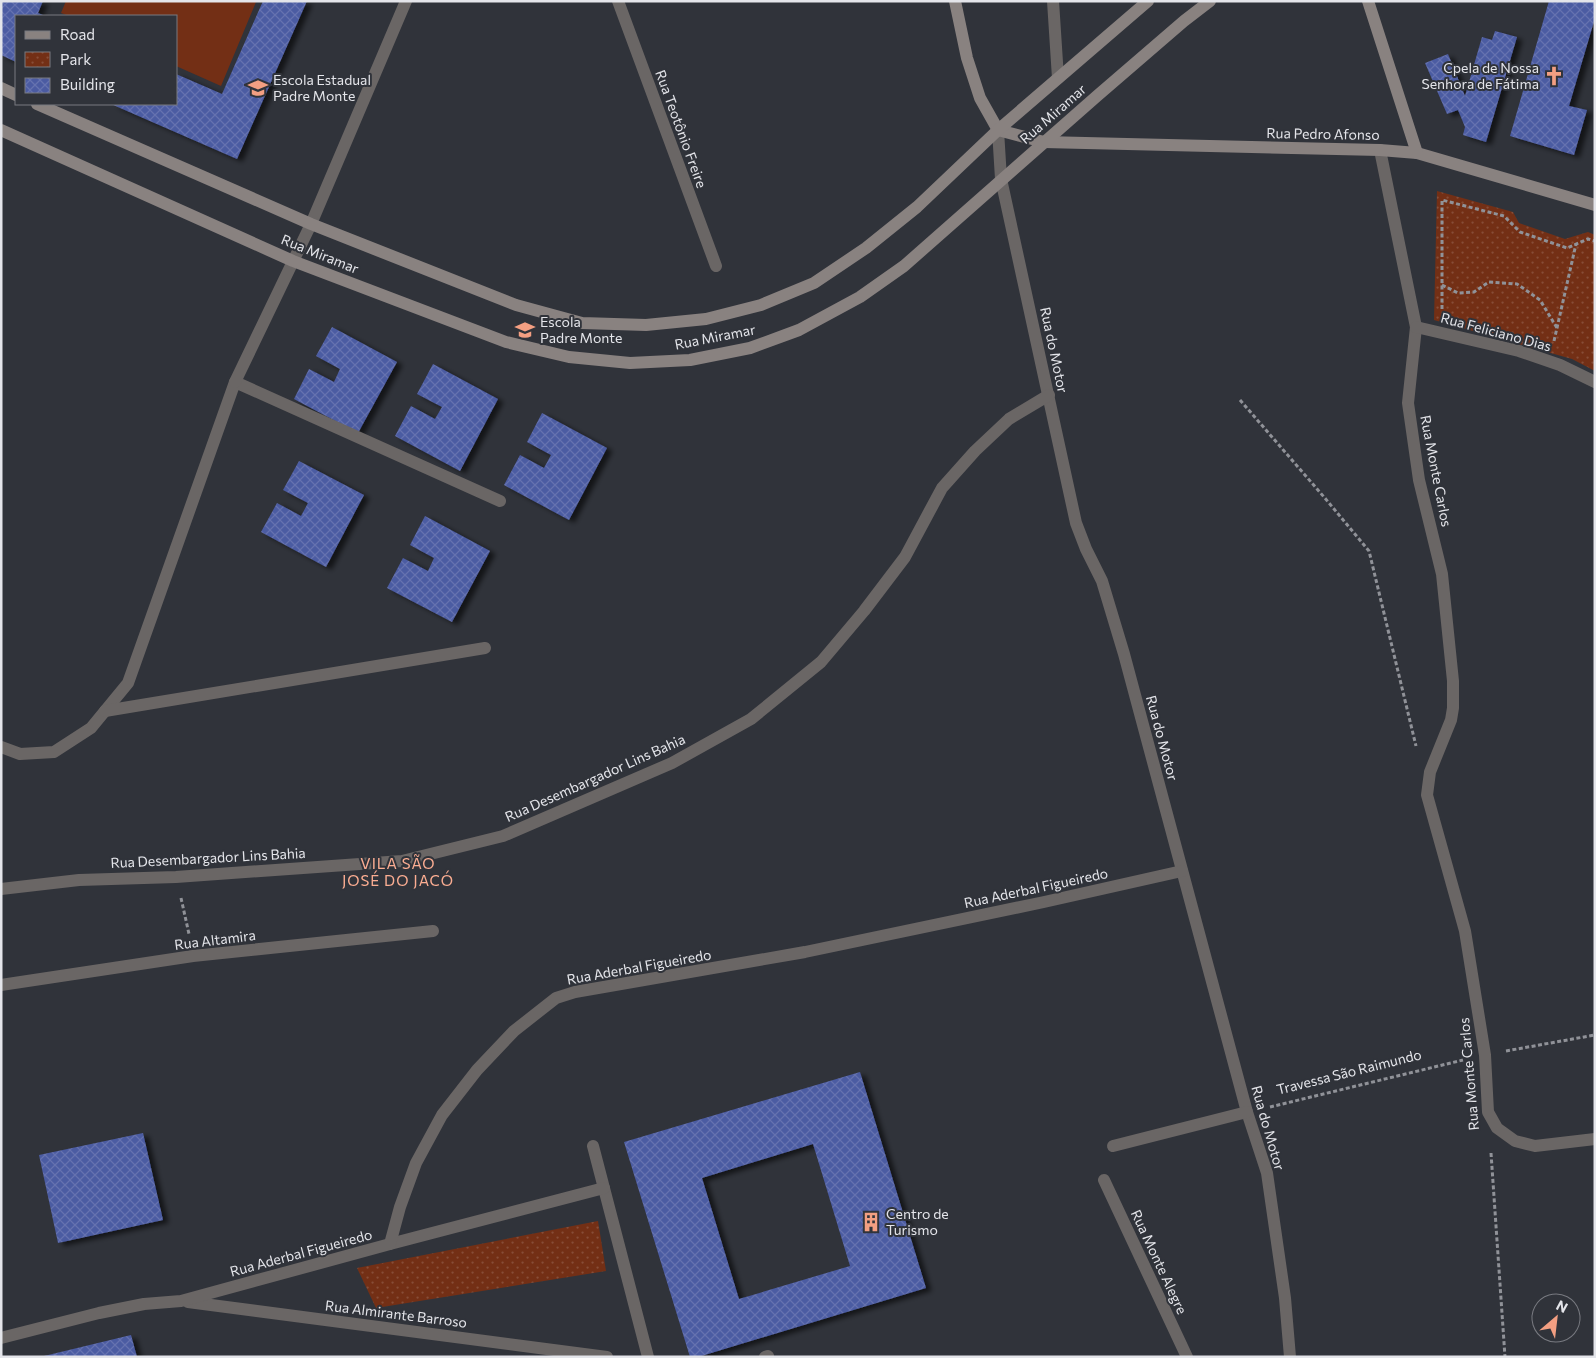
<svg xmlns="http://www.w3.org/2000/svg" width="1596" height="1358" viewBox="0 0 1596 1358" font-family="Commissioner,sans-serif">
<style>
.grass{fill:#732f15}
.park{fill:url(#park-dots)}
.building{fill:url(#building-cross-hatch);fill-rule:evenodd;filter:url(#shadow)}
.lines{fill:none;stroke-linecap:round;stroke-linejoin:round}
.path{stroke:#909298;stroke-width:3;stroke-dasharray:4 2.5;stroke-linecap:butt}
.lane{stroke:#6a6665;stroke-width:12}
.street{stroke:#6a6665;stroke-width:12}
.secondary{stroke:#898280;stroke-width:12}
.labels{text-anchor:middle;stroke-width:4;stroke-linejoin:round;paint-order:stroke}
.poi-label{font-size:14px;fill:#e4e5ea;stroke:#30333a;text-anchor:start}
.street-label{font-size:14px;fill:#e4e5ea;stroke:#30333a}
.neighbourhood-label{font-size:15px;letter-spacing:1px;fill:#fbad92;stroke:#30333a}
</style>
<defs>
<pattern id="park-dots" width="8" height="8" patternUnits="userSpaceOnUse" patternTransform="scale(1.25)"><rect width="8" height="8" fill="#732f15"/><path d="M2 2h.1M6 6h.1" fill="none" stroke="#874d37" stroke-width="1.8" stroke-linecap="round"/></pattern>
<pattern id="building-cross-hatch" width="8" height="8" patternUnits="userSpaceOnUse" patternTransform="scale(1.25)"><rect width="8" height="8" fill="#4b5ba2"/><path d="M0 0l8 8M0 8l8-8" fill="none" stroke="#6572af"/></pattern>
<filter id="shadow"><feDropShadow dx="5.5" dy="3" stdDeviation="2.5" flood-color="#0009"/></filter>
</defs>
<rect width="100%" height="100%" fill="#30333a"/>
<!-- grass -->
<path class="grass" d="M66,1H254L256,2L221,86L176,66V16H69L61,13Z"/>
<!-- park -->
<g class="park">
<path d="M1437,191L1513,212L1519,223L1565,239L1588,232L1595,235V371L1572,359L1434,320Z"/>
<path d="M598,1221L606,1271L376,1308L357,1268Z"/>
</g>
<!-- building -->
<g class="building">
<path d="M1,1H43L38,13L45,16H16V62L1,55Z"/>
<path d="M263,1H307L237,159L111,104H176V74L222,94Z"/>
<path d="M1549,1H1595V18L1569,106L1587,110L1574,155L1510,136Z"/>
<path d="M1495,31L1517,37L1486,142L1463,135L1465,127L1458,110L1447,114L1425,63L1448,54L1465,96L1482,37L1492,40Z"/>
<path d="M332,327L397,362L358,433L294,399L309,369L334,382L340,369L316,356Z"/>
<path d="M433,364L498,399L460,471L395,436L411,406L435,419L442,407L417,394Z"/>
<path d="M542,413L607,448L569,520L504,485L520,455L544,468L551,455L527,442Z"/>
<path d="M299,461L364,495L326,567L261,532L277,503L301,516L308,503L283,490Z"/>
<path d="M425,516L490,551L452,622L387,588L403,558L428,571L434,558L410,545Z"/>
<path d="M860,1072L926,1288L698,1357H690L624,1142ZM813,1144L850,1266L739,1299L702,1178Z"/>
<path d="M143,1133L163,1220L58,1243L39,1155Z"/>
<path d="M131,1335L137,1357H44V1356Z"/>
</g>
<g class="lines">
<!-- path -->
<g class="path">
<path d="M1442,285L1458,293L1474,292L1489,282L1517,284L1540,300L1557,328"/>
<path d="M1442,309V200L1504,216L1520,232L1567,248L1588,239L1595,241"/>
<path d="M1554,341L1576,244"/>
<path d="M1240,400L1324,497L1369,551L1416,746"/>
<path d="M181,898L189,934"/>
<path d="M1506,1051L1595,1035"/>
<path d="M1270,1107L1463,1060"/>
<path d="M1491,1153L1505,1357"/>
</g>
<!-- lane -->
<path class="lane" d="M1,747L20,754L54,752L91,728L128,683L235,382L500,501"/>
<!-- street -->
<g class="street">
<path d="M618,1L716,266"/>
<path d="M1053,1L1058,78"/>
<path d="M998,130L1001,179L1076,523L1086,549L1102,581L1124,654L1247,1112L1267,1173L1285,1298L1290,1357"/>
<path d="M1380,150L1416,327L1408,403L1419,480L1442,574L1453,681V708L1451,720L1430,772L1427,795L1465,931L1485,1055L1488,1112L1497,1128L1515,1141L1535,1146L1595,1139"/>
<path d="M1416,327L1519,351L1560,365L1595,382"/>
<path d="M235,382L311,224L406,1"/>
<path d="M105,711L485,648"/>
<path d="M1,889L79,880L176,877L402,861L503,836L672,763L751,719L821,662L864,611L905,557L942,488L975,451L1009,419L1049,395"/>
<path d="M1,985L193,956L433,931"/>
<path d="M593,1146L648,1357"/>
<path d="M1113,1146L1247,1112"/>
<path d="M1104,1180L1187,1357"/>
<path d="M390,1244L604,1188"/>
<path d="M188,1302L607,1357"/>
<path d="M1,1338L99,1313L144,1304L181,1301L390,1244L400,1207L416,1163L442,1115L477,1070L514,1031L556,998L575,992L805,952L1044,902L1182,871"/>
<path d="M765,1357L768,1356"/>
</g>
<!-- secondary -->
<g class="secondary">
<path d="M955,1L967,58L980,98L998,130L1044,142L1380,150L1417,153L1595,205"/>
<path d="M1368,1L1417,153"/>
<path d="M1,88L16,95"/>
<path d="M37,104L311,224L516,305L582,323L646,325L706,319L761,305L814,283L866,248L917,207L998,130L1148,1"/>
<path d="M1,130L293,261L506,342L569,357L630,363L690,360L750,348L799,330L860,297L904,266L1097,96L1184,21L1210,1"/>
</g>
</g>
<!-- icons -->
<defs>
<symbol id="church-bare" viewBox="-9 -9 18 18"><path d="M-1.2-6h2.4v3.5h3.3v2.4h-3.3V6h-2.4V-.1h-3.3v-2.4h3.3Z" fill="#f39f82" stroke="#30333a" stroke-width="2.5" paint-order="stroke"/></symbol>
<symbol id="school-bare" viewBox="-9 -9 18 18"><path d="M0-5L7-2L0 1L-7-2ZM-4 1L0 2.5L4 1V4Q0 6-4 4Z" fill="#f39f82" stroke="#30333a" stroke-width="2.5" paint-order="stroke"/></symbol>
<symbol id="building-bare" viewBox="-9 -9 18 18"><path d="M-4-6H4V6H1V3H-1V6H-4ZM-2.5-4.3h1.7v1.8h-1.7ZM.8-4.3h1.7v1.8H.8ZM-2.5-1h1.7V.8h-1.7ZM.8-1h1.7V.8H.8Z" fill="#f39f82" stroke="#30333a" stroke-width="2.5" paint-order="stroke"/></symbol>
</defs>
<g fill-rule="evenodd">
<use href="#church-bare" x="1540" y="62" width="28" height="28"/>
<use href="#school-bare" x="244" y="74" width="28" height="28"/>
<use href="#school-bare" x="511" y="316" width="28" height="28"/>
<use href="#building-bare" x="857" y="1208" width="28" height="28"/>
</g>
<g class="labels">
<!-- poi labels -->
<g class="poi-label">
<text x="1539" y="73" text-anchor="end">Cpela de Nossa<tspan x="1539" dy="16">Senhora de Fátima</tspan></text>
<text x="273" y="85">Escola Estadual<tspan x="273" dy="16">Padre Monte</tspan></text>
<text x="540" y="327">Escola<tspan x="540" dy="16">Padre Monte</tspan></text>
<text x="886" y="1219">Centro de<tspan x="886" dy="16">Turismo</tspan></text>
</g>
<!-- street labels -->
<g class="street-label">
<text transform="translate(1053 114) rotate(-41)" y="5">Rua Miramar</text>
<text transform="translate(681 129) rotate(70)" y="5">Rua Teotônio Freire</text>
<text transform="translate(1323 134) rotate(1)" y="5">Rua Pedro Afonso</text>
<text transform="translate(320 254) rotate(22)" y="5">Rua Miramar</text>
<text transform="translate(1496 332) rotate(15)" y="5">Rua Feliciano Dias</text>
<text transform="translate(715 337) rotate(-11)" y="5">Rua Miramar</text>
<text transform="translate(1054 350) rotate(78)" y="5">Rua do Motor</text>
<text transform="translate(1436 471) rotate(79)" y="5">Rua Monte Carlos</text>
<text transform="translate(1162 738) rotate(75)" y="5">Rua do Motor</text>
<text transform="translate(595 778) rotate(-24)" y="5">Rua Desembargador Lins Bahia</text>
<text transform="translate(208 858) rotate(-3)" y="5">Rua Desembargador Lins Bahia</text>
<text transform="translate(1036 888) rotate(-12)" y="5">Rua Aderbal Figueiredo</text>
<text transform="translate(215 940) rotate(-7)" y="5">Rua Altamira</text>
<text transform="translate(639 967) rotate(-10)" y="5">Rua Aderbal Figueiredo</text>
<text transform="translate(1349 1072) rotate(-14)" y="5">Travessa São Raimundo</text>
<text transform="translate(1469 1074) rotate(-95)" y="5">Rua Monte Carlos</text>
<text transform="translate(1268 1128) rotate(74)" y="5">Rua do Motor</text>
<text transform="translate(301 1253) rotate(-15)" y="5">Rua Aderbal Figueiredo</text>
<text transform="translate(1159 1262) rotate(65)" y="5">Rua Monte Alegre</text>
<text transform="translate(396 1314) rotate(7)" y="5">Rua Almirante Barroso</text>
</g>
<!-- neighbourhood labels -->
<g class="neighbourhood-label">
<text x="398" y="869">VILA SÃO<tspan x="398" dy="17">JOSÉ DO JACÓ</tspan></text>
</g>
</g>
<!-- border -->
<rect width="1596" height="1358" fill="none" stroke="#e4e5ea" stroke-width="5"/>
<!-- legend -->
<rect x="15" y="15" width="162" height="90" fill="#30333a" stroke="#787a80"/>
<rect x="25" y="31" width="25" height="8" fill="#898280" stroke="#787a80"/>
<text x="60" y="40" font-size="15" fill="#e4e5ea">Road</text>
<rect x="25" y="52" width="25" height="15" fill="url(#park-dots)" stroke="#787a80"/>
<text x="60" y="65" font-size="15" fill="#e4e5ea">Park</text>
<rect x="25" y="78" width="25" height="15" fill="url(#building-cross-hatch)" stroke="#787a80"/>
<text x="60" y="90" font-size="15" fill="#e4e5ea">Building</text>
<!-- north arrow -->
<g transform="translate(1556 1318) rotate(28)"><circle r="24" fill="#30333a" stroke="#787a80"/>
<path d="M0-4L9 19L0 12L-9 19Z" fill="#f39f82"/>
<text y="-8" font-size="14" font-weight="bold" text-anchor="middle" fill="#e4e5ea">N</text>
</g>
</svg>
